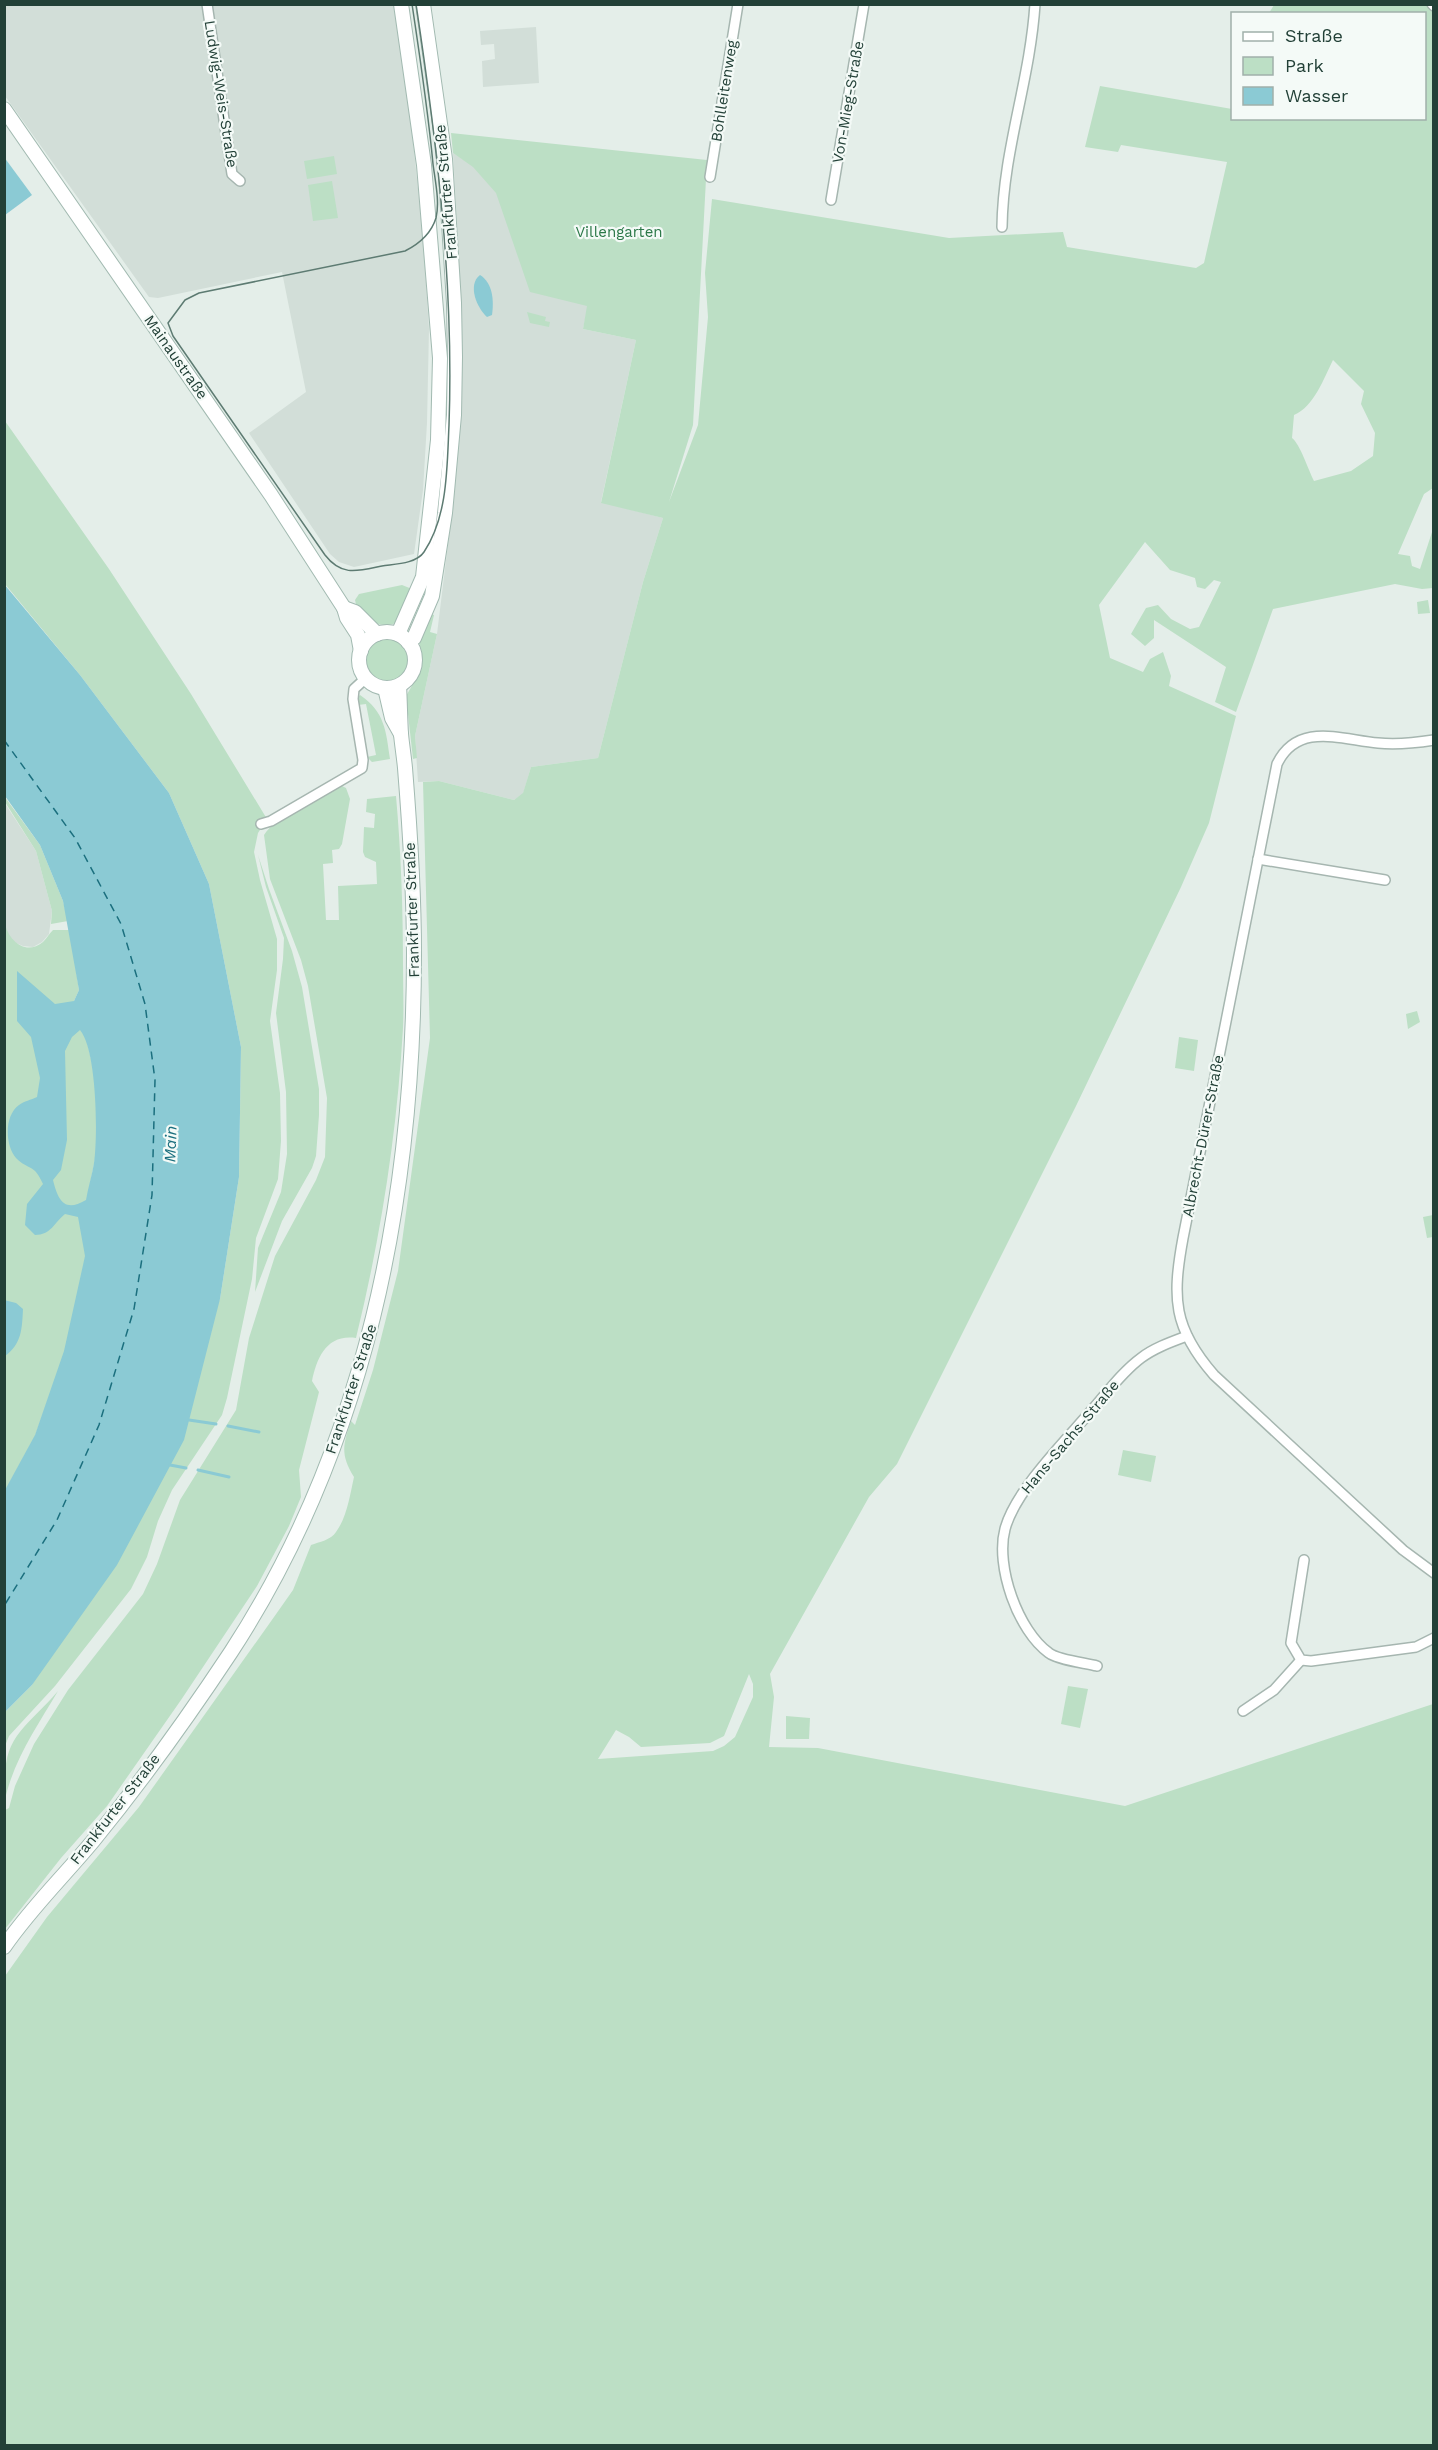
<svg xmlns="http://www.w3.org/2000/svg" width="1438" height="2450" viewBox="0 0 1438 2450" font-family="'Work Sans',sans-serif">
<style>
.built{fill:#d2ded8}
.green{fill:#bcdfc5;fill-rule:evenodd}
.water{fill:#8bcad4;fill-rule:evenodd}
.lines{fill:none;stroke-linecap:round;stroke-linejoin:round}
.stream{stroke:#8bcad4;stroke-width:3}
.ferry{stroke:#1b6f7e;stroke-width:1.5;stroke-dasharray:8 6;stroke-linecap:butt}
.street-casing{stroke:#a6b6b0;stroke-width:12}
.secondary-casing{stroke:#a2bab1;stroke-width:16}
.street{stroke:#fff;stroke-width:9}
.secondary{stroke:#fff;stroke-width:14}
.tram{stroke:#5d7b72;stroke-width:1.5}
.labels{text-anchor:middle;stroke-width:4.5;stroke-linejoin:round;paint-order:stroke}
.street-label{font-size:15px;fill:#224037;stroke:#f4faf7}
.park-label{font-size:15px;fill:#2b7848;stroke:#f4faf7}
.water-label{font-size:16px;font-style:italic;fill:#1b6f7e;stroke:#f4faf7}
</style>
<rect width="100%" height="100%" fill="#e4eee9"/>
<!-- built -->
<g class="built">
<path d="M4,5H395L409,103L423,236L429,329L427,423L423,490L414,554L354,567L339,562L330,554L249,433L306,392L282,272L158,298L149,297L5,96Z"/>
<path d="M536,27L539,83L483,87L482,61L495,59L494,44L481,45L480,31Z"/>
<path d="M453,153L473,166L496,192L588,306L583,329L636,340L601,502L663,518L643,582L598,758L531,767L523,794L514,800L439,781L418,782L415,736L437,634L454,495L457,435L456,242L458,241Z"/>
<path d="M4,802L36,851L52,911L49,934L42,942L33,947L23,946L14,942L7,934L5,924Z"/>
</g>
<!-- green -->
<g class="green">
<path d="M1274,5H1429L1434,9L1433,488L1424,494L1398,554L1410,556L1412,566L1420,569L1433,529V588L1422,589L1395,584L1273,609L1236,712L1215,702L1226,667L1154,620V638L1145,646L1131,634L1146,608L1158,605L1171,619L1190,629L1199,627L1221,582L1214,580L1205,589L1197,587L1195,578L1170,570L1145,542L1099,605L1110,658L1143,672L1150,659L1163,652L1171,676L1169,686L1236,716L1209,823L1181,887L1076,1106L897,1464L869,1497L770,1674L774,1697L769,1747L818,1748L1125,1806L1433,1704V2445L5,2446V1976L47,1917L139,1807L274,1617L293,1590L311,1545C319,1542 331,1540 336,1532C347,1517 350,1495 354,1477C340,1454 343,1445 351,1421L355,1425L373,1370L398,1271L430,1038L423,782L439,781L514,800L523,793L531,767L598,758L643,582L663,518L601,503L636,340L583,329L587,306L530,292L496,193L473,167L453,153L451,133L707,160L693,425L669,502L698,425L708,317L705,273L712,199L949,238L1063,232L1067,247L1196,268L1204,263L1227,162L1121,145L1118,152L1085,147L1100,86L1232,109V118H1424V14L1269,13ZM1333,360L1364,391L1361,404L1375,433L1373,456L1351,471L1314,481C1308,469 1300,444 1292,438L1294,415C1314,407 1324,378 1333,360ZM749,1674L753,1684V1697L735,1737L724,1746L713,1751L598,1759L616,1730L629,1737L641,1747L710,1743L724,1736Z"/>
<path d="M334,156L337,174L307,179L304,161Z"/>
<path d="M332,181L338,218L313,221L308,185Z"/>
<path d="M527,312L546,317L545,321L550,322L549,327L530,323Z"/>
<path d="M5,421L109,569L191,694L267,819L258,833L254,852L260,880L277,939V970L270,1021L280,1093L281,1141L278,1179L256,1238L252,1279L227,1398L222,1415L172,1490L158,1521L147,1557L131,1589L55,1686L9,1736L5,1746V1712L32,1685L220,1299L239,1177L241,1047L209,884L169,793L80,675L5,584Z"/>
<path d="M402,585L412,589L398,622C381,631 358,618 355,600L359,594Z"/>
<path d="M1428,600L1430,613L1418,614L1417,602Z"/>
<path d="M431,614L434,615L430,632L437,634L415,736L417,758L413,759L406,696L420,672V639Z"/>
<circle cx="387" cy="661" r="23"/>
<path d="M360,695C385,712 386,731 390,759L372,762L367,757L376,755L366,704L358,705L357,698Z"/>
<path d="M342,786L346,788L350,799L342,844L339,849L332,850L333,863L323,864L326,920H339L338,886L377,884L376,862L365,857L363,852L364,827L374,828L375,814L366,812L367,799L396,796C401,852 403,908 403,964C403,985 404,1007 403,1028C397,1133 381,1236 356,1338C327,1334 317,1357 312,1381L319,1392L299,1470L301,1497L289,1526L257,1586L181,1700L107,1806L61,1858L5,1929V1810L9,1808L15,1786L34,1744L68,1690L143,1594L157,1564L180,1500L236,1410L249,1338L275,1256L316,1180L325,1157L327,1098L308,986L301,960L270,879L264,835C277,815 315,799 335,787Z"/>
<path d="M4,796L40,845L63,901L68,921L51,924L52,911L36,851L5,802Z"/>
<path d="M258,855L269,889L292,951L302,987L319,1089V1115L316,1156L312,1168L282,1221L255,1292L258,1248L281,1192L287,1154L286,1092L276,1013L283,959L284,938L266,887Z"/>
<path d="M5,924C9,941 26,956 43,942C47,938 49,934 53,930H70L79,990L74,1001L45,1049L33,1166L44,1179L62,1211L82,1217L86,1264L65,1351L35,1436L5,1491Z"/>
<path d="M1417,1011L1420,1022L1408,1029L1406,1014Z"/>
<path d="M76,1027L82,1030L86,1037L100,1098L97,1149L86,1204L76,1208L60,1206L51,1179L61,1047Z"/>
<path d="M1179,1037L1198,1040L1194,1071L1175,1068Z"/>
<path d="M1433,1215V1237L1427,1238L1423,1217Z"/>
<path d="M1123,1450L1156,1456L1151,1482L1118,1475Z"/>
<path d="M1068,1686L1088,1689L1080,1728L1061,1724Z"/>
<path d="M58,1691C38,1725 16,1756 6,1795C0,1736 24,1731 58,1691Z"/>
<path d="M786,1716L810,1718L809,1739H786Z"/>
</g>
<!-- water -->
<g class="water">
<path d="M4,157L32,195L5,215H4Z"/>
<path d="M480,275C493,283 494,301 492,315L487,317C477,308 467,285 480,275Z"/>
<path d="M4,584L80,675L169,793L209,884L241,1047L239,1177L220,1299L184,1440L117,1565L32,1685L5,1712V1490L35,1435L64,1351L85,1256L78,1217L65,1214C54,1223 51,1235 35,1235L25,1225L27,1204L43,1184C34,1163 29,1171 16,1158C5,1145 4,1116 19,1105C24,1101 31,1100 37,1097L40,1078L31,1037L17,1021V971L55,1004L74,1001L79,990L63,901L40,845L5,796ZM80,1030C97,1050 98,1136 94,1163C92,1175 88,1188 86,1200C64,1213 58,1200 53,1180L61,1170L67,1140L65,1051L72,1037Z"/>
<path d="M4,1300L16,1303L23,1309C22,1328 22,1344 5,1356Z"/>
</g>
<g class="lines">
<!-- stream -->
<g class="stream">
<path d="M189,1420L216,1424"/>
<path d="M228,1426L259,1432"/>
<path d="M170,1465L186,1468"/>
<path d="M198,1470L229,1477"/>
</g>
<!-- ferry -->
<path class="ferry" d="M4,740L75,838L121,924L145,1004L155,1080L152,1195L134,1309L99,1425L57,1520L4,1606"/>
<defs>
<g id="street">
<path d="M207,4L232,174L240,181"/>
<path d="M1432,4L1434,6"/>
<path d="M710,177L738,4"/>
<path d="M831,200L864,4"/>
<path d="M1002,227C1003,150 1030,81 1035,4"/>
<path d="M1434,740C1415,743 1396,745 1378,743C1342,740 1298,721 1277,764L1183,1238C1172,1298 1173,1328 1214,1375L1403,1550L1434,1573"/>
<path d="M261,824L271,821L362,768L363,760L353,699L354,689L366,678"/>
<path d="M1258,859L1385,880"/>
<path d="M1304,1560L1291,1643L1301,1660L1311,1661L1416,1647L1434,1638"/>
<path d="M1097,1666C1086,1663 1058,1660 1049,1653C1018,1631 995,1566 1005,1529C1015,1491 1065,1441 1091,1411C1107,1393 1122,1372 1141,1358C1154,1348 1171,1342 1187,1336"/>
<path d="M1243,1711L1274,1690L1301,1660"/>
</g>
<g id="secondary">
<path d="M4,109L271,495L344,608L347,618L358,635L361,651"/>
<path d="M344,608L355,612L377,634"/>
<circle cx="387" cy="660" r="28"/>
<path d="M398,634L423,577L438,440L440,358L424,165L401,4"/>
<path d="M408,642L414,638L432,596L445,513L454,415L455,357L454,303L445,159L423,4"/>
<path d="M385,688L392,718L401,734"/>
<path d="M4,1947C30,1909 63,1877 93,1841C142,1781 188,1717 231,1652C366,1445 414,1198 414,954C414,892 410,830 405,768C404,757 402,745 401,734C400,718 400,702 399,686"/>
</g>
</defs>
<!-- street casing -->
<use href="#street" class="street-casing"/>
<!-- secondary casing -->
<use href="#secondary" class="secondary-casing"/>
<!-- street -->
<use href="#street" class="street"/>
<!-- secondary -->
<use href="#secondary" class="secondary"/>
<!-- tram -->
<path class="tram" d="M412,4C420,57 428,110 433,164C435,180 440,202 436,218C431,234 419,244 405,251L199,293L185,300L168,323L173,336L325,555C342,577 358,571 382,566C394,564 416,564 424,552C448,516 447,467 449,425C454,285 437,143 416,4"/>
</g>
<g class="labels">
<!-- street labels -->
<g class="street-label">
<text transform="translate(724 91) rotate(-81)" y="5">Bohlleitenweg</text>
<text transform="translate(221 94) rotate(81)" y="5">Ludwig-Weis-Straße</text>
<text transform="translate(848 102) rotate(-80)" y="5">Von-Mieg-Straße</text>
<text transform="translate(446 192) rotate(-95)" y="5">Frankfurter Straße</text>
<text transform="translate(176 357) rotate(55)" y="5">Mainaustraße</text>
<text transform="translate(412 910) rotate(-92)" y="5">Frankfurter Straße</text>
<text transform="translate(1203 1136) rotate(-79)" y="5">Albrecht-Dürer-Straße</text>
<text transform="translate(351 1389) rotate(-72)" y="5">Frankfurter Straße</text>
<text transform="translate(1070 1437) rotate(-50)" y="5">Hans-Sachs-Straße</text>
<text transform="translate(115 1809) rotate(-52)" y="5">Frankfurter Straße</text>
</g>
<!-- park labels -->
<g class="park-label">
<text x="619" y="237">Villengarten</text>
</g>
<!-- water labels -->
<g class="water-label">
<text transform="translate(170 1144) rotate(-88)" y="6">Main</text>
</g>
</g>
<!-- border -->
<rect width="1438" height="2450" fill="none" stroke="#224037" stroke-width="12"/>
<!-- legend -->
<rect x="1231" y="12" width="195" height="108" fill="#f4faf7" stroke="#a0b0aa" stroke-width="1.5"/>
<rect x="1243" y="32" width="30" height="9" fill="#ffffff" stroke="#a0b0aa" stroke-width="1.5"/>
<text x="1285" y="42" font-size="18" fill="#224037">Straße</text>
<rect x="1243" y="57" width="30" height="18" fill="#bcdfc5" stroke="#a0b0aa" stroke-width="1.5"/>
<text x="1285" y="72" font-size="18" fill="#224037">Park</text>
<rect x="1243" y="87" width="30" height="18" fill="#8bcad4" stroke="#a0b0aa" stroke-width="1.5"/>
<text x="1285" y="102" font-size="18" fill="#224037">Wasser</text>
</svg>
